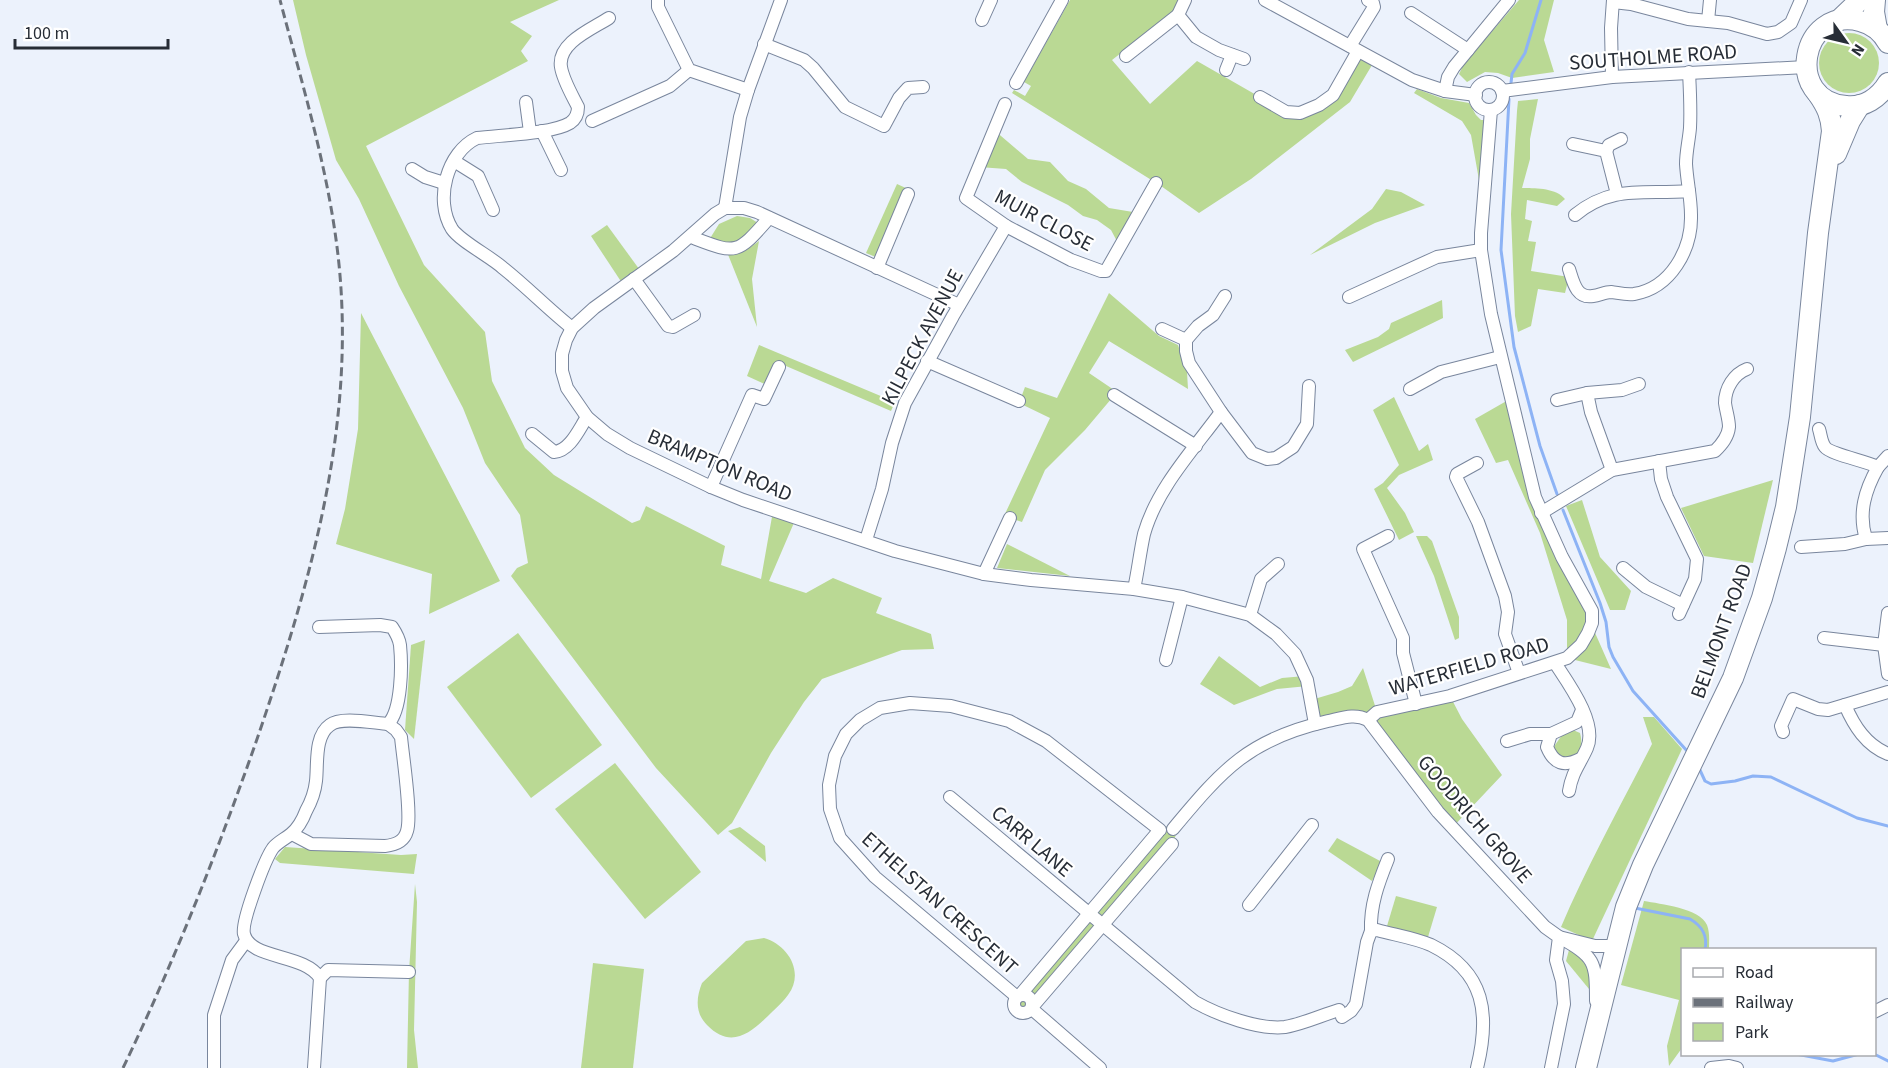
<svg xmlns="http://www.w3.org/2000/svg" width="1888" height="1068" viewBox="0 0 1888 1068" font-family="'Source Sans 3',sans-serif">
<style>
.green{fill:#bad994}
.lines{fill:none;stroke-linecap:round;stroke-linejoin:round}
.stream{stroke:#8db3f5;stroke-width:3}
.minor-casing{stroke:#79869d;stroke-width:14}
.trunk-casing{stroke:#79869d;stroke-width:22}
.minor{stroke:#fff;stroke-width:12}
.trunk{stroke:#fff;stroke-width:20}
.rail{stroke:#6b717a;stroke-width:3;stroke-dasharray:9 4.5;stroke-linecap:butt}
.labels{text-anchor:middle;stroke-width:4.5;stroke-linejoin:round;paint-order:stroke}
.street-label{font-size:21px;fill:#272d36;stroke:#fff}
</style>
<rect width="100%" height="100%" fill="#ecf2fc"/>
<!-- green -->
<g class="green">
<path d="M293,0H559L510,22L532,36L521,51L528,61L366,146L424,265L485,332L492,381L525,448L554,475L632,523L640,520L646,506L725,546L721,565L761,579L773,511L796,518L769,581L806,593L833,578L882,598L876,613L931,634L934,649L902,650L822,679L804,702L771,753L732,823L718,835L656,768L511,576L517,568L528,563L520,515L485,463L463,408L399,286L359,199L336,160L306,55Z"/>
<path d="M1070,0H1178L1174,12L1112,60L1150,104L1197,61L1286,112L1319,105L1358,51L1375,60L1350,102L1251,179L1199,213L1161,186L1012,93L1014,90L1025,96L1031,86L1024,82Z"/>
<path d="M1519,0H1554L1544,40L1554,72L1512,78L1498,73L1485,72L1467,82L1459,74L1464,64Z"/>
<circle cx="1849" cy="63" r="30"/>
<path d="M1417,89L1441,98L1469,103L1476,115L1481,120H1487L1479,180L1471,135L1462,121L1414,93Z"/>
<path d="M1538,99L1530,139V159L1522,188C1535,188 1556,188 1565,199L1557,206L1527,200L1525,219L1532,221L1528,241L1536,242L1531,271L1569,277L1565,293L1538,289L1531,326L1518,332L1515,316L1511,214L1517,111L1518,101Z"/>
<path d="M994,130L1028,159L1050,162L1068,181L1086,189L1109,208L1139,213L1120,247L1111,230L1097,220L1083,216L1068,205L1022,182L1006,169L979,167Z"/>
<path d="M897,184L908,189L878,258L866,253Z"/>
<path d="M1386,189L1401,192L1425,205L1375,223L1310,255L1372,209Z"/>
<path d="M737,216L750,218L758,223C737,245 739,246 709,240L719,224Z"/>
<path d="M607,225L642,273L624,286L591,236Z"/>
<path d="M759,241L752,279L757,327L727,252L745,251Z"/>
<path d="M1109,293L1159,336L1178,345L1187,372L1188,389L1109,341L1089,373L1117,392L1085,430L1045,470L1022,522L1004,516L1050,418L1019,403L1025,387L1057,398Z"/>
<path d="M1442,300L1443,318L1353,362L1345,350L1378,337L1389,329L1391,323Z"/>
<path d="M361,313L500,581L429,614L432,574L336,544L345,509L358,429Z"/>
<path d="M759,345L895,402L891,411L779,363L767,385L747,376Z"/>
<path d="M1394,397L1419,451L1428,444L1433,460L1399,475L1387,488L1405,513L1414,532L1399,540L1374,489L1383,483L1399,465L1373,410Z"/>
<path d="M1510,399L1535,497L1611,669L1567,658V620L1540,533L1508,460L1496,463L1475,419Z"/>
<path d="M1773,480L1753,563L1704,556L1681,508Z"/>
<path d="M1582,500L1600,557L1631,591L1625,610H1610L1566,506Z"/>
<path d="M1416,536H1427L1432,541L1459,617V638L1455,640L1434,576Z"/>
<path d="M1007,544L1070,576L997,568Z"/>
<path d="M518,633L602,745L531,798L447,687Z"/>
<path d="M425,640L414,739L405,730L411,645Z"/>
<path d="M1219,656L1260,687L1282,678L1305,676L1308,686L1277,689L1234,705L1200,684Z"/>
<path d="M1363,668L1377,712L1450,696L1462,719L1502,775L1452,828L1368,720L1315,724L1311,700L1338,692L1352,686Z"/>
<path d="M1643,717H1654L1682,749L1592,941L1561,927C1588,864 1621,805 1652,744Z"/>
<path d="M1573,730L1580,733C1583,744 1581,751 1573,759C1563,759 1557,757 1553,748L1562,735Z"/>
<path d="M615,763L701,872L645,919L555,809Z"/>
<path d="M1168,826L1176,834L1174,841L1032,1009L1023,1013L1015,1008V1000L1160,830Z"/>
<path d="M740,827L765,846L766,862L728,831Z"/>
<path d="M1337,838L1382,862L1372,881L1328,851Z"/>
<path d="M285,847L401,855L417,854L414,874L280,863L275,859Z"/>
<path d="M415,884L417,902L414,1030L418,1068H407L409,971Z"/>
<path d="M1396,896L1437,907L1428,937L1387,926Z"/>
<path d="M1644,901C1660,904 1700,908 1707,925C1710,933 1709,941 1709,949L1682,950V1048L1669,1066L1667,1046L1679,1000L1621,985Z"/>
<path d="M764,938C788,945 805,972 788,995C784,1001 778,1006 772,1012C753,1031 732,1051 707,1025C695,1013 696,998 702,983L746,941Z"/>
<path d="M1569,950C1586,960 1591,970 1589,989L1566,961Z"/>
<path d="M593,963L644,969L633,1068H581Z"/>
</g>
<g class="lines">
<!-- stream -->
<g class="stream">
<path d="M1511,83L1512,74L1525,53L1541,0"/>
<path d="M1509,99L1501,250L1514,347L1540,446L1557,494"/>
<path d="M1563,510L1600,603L1606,622L1609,647L1613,657L1633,691L1688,752"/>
<path d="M1699,768L1705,781L1711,784L1735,781L1753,776L1771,777L1857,818L1888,826"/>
<path d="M1635,908L1690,919C1702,926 1708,935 1705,950"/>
<path d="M1796,1054L1833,1061L1859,1054"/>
<path d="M1874,1054L1888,1061"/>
</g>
<defs>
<g id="minor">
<path d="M658,0V7L689,70L748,90"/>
<path d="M1185,0L1178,15L1196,37L1219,50L1244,59"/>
<path d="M1265,0L1412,80L1445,91L1476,95"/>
<path d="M1613,2L1631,4L1688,19L1728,23L1767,34L1778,32L1791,23L1801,0"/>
<path d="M1411,13L1468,50"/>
<path d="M982,20L991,0"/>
<path d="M1708,21L1710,0"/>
<path d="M764,44L804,60L813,68L845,107L884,126L899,98L908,88L923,87"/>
<path d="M1350,46L1374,7L1373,3L1368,0"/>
<path d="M1126,56L1178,15"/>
<path d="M1226,70L1232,55"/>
<path d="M1612,77L1611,28L1613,0"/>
<circle cx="1489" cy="96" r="14"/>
<path d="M1016,83L1062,0"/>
<path d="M1445,91L1448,77L1454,67L1509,0"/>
<path d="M1502,91L1612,77L1806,67"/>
<path d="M1260,97L1286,112L1300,113L1319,105L1333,95L1358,51"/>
<path d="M526,102L530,132"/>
<path d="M1005,104L966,198L1006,226L1071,260L1101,271H1106L1156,183"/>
<path d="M592,121L670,86L689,70"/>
<path d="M542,131L561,170"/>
<path d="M1573,144L1606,151L1617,194"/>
<path d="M1606,151L1609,145L1621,139"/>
<path d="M454,161L478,176L493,210"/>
<path d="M412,169L425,177L444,183"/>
<path d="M725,208L740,117L748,90L781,0"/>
<path d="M1575,215C1613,184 1645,195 1689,191"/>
<path d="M691,237C736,254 736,256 769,218"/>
<path d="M877,268L908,194"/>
<path d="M1569,269C1573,281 1576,299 1593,296C1600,295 1605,292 1611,292C1619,293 1626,295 1634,294C1671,288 1692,249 1691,215C1691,198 1687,181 1686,164C1686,152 1689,140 1690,128C1691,109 1690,91 1689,72"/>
<path d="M634,279L668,326L673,327L694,315"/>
<path d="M1225,296L1213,315L1198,326L1186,340V351L1189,363L1221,412L1252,453L1267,459L1276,458L1293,447L1307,424L1309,386"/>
<path d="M1349,297L1437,257L1481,250"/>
<path d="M959,305L757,212L744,208H725L715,214L673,251L594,308L572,328L566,340L562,354V371L567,388L587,417L607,434L630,448L711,487L743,500L895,551L984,574L1031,580L1134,589L1182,597L1250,615L1276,634L1295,654L1307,680L1315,724"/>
<path d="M572,328C548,309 527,287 503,268C491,257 460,241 452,229C434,200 447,152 477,138C500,135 552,134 570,123C576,119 578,114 578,107C572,95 563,80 561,67C557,43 592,29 609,18"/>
<path d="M1162,329L1186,340"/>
<path d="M927,361L1019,401"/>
<path d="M1410,389L1441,372L1500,357"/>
<path d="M1587,393L1591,412L1612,470"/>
<path d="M1114,395L1196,446"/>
<path d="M1557,400L1587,393L1622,390L1639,384"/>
<path d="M1819,429C1821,435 1821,442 1825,447C1830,454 1866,461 1878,467C1865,490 1858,513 1866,539"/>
<path d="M532,434L554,452C570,451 579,429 587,417"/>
<path d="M1659,461L1661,479L1667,497L1697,559L1695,579L1679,614"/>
<path d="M1477,463L1457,474L1456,477L1478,522L1505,596L1508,612L1505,634L1519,673"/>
<path d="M1878,467L1888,456"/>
<path d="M711,487L752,395L764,399L779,367"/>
<path d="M1541,513L1612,470L1715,451C1722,444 1728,437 1729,427C1729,419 1726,411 1725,403C1725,388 1734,374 1747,369"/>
<path d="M1388,536L1363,549L1403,638V653L1416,704"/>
<path d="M866,540L882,489L892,443L905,403L953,316L1006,226"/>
<path d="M1801,547L1845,544L1866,539L1888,538"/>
<path d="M1623,568L1646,587L1683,605"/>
<path d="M984,574L1010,518"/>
<path d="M1134,589C1138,571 1140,552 1144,534C1157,488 1194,449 1221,412"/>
<path d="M1888,613L1884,645L1888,674"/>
<path d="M1250,615L1261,579L1278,564"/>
<path d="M1824,638L1884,645"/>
<path d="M1166,660L1182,597"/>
<path d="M1555,663C1568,683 1598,723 1587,748C1580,764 1572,772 1569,791"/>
<path d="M1845,705C1854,726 1866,745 1888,754"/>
<path d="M1368,720L1377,712L1450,696L1567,658L1581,645L1588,633L1592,623V611L1562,557L1535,497L1491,314L1481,250V233L1491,110"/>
<path d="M1783,732L1781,726L1793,699L1818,709L1828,710L1888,692"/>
<path d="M1507,741L1530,734H1551"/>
<path d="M1580,759C1564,767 1554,764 1547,747L1551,734L1577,722L1582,710"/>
<path d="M950,797L1195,1002C1218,1015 1259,1030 1285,1027C1303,1024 1322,1015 1339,1010"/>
<path d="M1173,829C1223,769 1249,739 1328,721C1342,718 1355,713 1368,720L1438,812L1545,927L1559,937L1556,960L1562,981L1564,1004L1551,1068"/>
<path d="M292,834L311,844L385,846C395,845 404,842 407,831C412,815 403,758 401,737L396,730L388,724"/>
<path d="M1249,905L1312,825"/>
<path d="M1371,931C1370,905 1378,884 1388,859"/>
<path d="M320,978L328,970L409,972"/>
<circle cx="1023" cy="1004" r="9"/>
<path d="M1020,995L1158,832"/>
<path d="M1017,997L875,877L840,838L830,809L829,785L835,756L846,734L860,720L880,708L910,703L951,706L1009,721L1046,741L1160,830"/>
<path d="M1596,1001C1596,961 1595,957 1559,937L1595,946H1615"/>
<path d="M1033,1006L1172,844"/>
<path d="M1032,1009L1100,1068"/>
<path d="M1874,1012L1888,1005"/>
<path d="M1342,1017L1351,1011L1356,1004L1367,942L1371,931L1377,930C1395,935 1415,938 1431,945C1486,972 1490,1015 1477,1068"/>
<path d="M214,1068V1015L232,960L246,941"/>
<path d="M314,1068L320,978C304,953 250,960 244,934C241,922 265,859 273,848C278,842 285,839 291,834C297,829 303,819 306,811C311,802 315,791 316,781C318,764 314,736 330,725C341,716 373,723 388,724C402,710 402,665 400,645C399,638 396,633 392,627L380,625L319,627"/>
<path d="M1711,1068L1729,1066L1737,1068"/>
</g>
<g id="trunk">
<path d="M1875,0L1874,12L1877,29"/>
<path d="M1838,21L1860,0"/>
<path d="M1888,43C1882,32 1872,24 1860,21C1800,6 1784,101 1846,106C1864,108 1879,98 1888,83"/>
<path d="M1836,154L1850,121L1860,105"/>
<path d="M1586,1068L1626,907L1643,865L1733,678L1762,598L1776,548L1786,507L1800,417L1818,233L1832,131C1831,116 1827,107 1818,94"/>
</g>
</defs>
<!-- minor casing -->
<use href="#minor" class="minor-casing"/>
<!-- trunk casing -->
<use href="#trunk" class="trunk-casing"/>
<!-- minor -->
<use href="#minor" class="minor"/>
<!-- trunk -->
<use href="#trunk" class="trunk"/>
<!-- rail -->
<path class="rail" d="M123,1068C174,962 217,853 256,742C306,596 351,446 341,289C335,191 305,95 280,0"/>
</g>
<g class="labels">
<!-- street labels -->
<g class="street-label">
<text transform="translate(1653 57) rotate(-4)" y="7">SOUTHOLME ROAD</text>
<text transform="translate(1044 220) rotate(28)" y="7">MUIR CLOSE</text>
<text transform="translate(922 337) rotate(-62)" y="7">KILPECK AVENUE</text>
<text transform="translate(720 465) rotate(23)" y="7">BRAMPTON ROAD</text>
<text transform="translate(1721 631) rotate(-70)" y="7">BELMONT ROAD</text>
<text transform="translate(1469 666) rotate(-16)" y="7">WATERFIELD ROAD</text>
<text transform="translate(1475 819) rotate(49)" y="7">GOODRICH GROVE</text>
<text transform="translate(1032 841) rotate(40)" y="7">CARR LANE</text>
<text transform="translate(940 903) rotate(42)" y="7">ETHELSTAN CRESCENT</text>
</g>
</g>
<!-- legend -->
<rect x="1681" y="948" width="195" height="108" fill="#ffffff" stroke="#a9abaf" stroke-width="1.5"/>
<rect x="1693" y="968" width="30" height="9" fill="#ffffff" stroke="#a9abaf" stroke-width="1.5"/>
<text x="1735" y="978" font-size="18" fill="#272d36">Road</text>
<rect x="1693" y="998" width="30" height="9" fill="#6b717a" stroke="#a9abaf" stroke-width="1.5"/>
<text x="1735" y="1008" font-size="18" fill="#272d36">Railway</text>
<rect x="1693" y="1023" width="30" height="18" fill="#bad994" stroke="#a9abaf" stroke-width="1.5"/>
<text x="1735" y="1038" font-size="18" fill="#272d36">Park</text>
<!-- north arrow -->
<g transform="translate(1846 42) rotate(124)" stroke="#ffffff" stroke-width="4.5" paint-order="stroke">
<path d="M0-4.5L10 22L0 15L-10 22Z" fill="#272d36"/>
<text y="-9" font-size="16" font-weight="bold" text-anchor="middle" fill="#272d36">N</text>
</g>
<!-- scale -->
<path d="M15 39v9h153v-9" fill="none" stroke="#272d36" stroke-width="3"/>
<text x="24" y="39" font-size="18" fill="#272d36" stroke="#ffffff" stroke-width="4.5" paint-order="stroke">100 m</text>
</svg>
